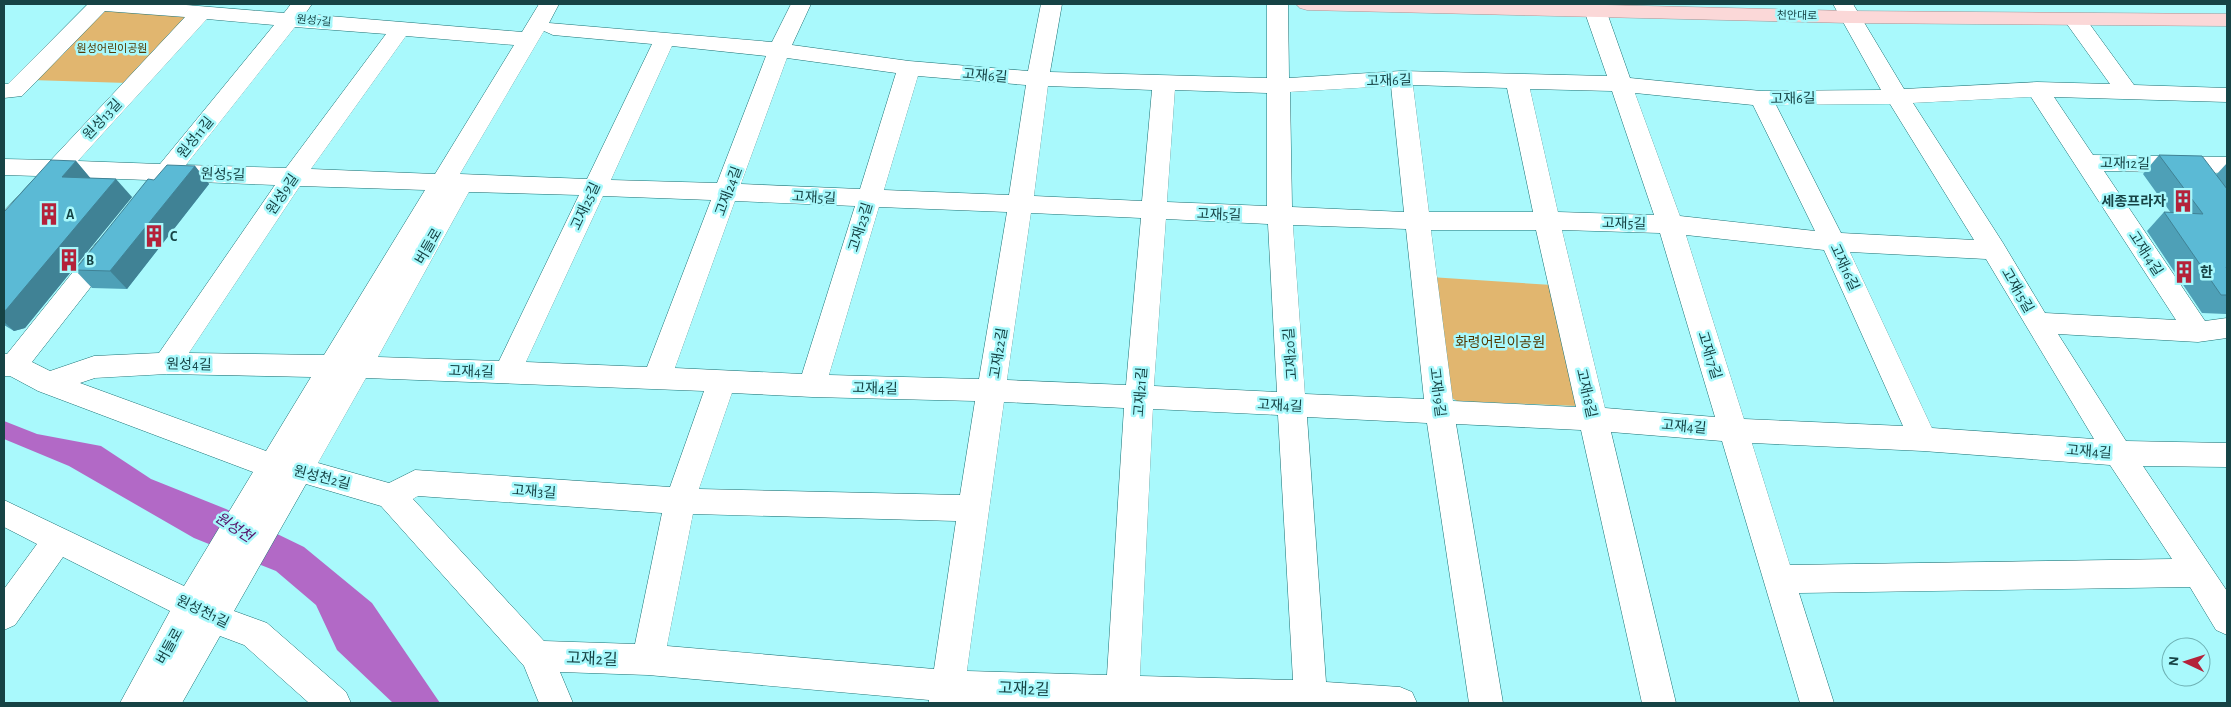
<svg xmlns="http://www.w3.org/2000/svg" width="2231" height="707" viewBox="0 0 2231 707" font-family="'Alegreya Sans','Noto Sans KR',sans-serif">
<style>
.green{fill:#e1b66f}
.water{fill:#b269c6}
.lines{fill:none;stroke-linecap:round;stroke-linejoin:round}
.minor-casing{stroke:#1a7174;stroke-width:1}
.major-casing{stroke:#aa9394;stroke-width:1}
.minor{fill:#fff;fill-rule:evenodd}
.major{fill:#fbd8d8;fill-rule:evenodd}
.wall{fill:#4ea0b7}
.shaded-wall{fill:#408295}
.building{fill:#5bbad5;stroke:#408295}
.labels{text-anchor:middle;stroke-width:5;stroke-linejoin:round;paint-order:stroke}
.far-street-label{font-size:11px;fill:#164345;stroke:#a9f9fc}
.far-park-label{font-size:11px;fill:#533903;stroke:#a9f9fc}
.street-label{font-size:14px;fill:#164345;stroke:#a9f9fc}
.poi-label{font-size:14px;font-weight:bold;fill:#164345;stroke:#a9f9fc;text-anchor:start}
.park-label{font-size:14px;fill:#533903;stroke:#a9f9fc}
.water-label{font-size:15px;font-style:italic;fill:#571168;stroke:#a9f9fc}
.near-street-label{font-size:16px;fill:#164345;stroke:#a9f9fc}
</style>
<rect width="100%" height="100%" fill="#a9f9fc"/>
<!-- green -->
<g class="green">
<path d="M107,4L188,5L191,12L127,83L31,80Z"/>
<path d="M1430,277L1552,285L1577,406L1457,401L1445,394Z"/>
</g>
<!-- water -->
<path class="water" d="M4,421L37,434L101,446L151,479L226,509L304,547L372,603L440,703H393L337,650L316,605L276,571L194,538L69,466L4,439Z"/>
<g class="lines">
<defs>
<path id="minor" d="M88,4H174L284,13L291,4H312L305,14L522,32L539,4H559L549,23L772,42L791,4H811L792,45L909,61L1028,71L1041,4H1062L1050,72L1267,78V4H1288L1289,78L1401,71L1607,76L1584,10L1587,5L1594,4L1603,5L1606,10L1630,78L1761,91L1881,90L1833,4H1853L1904,89L2037,82L2110,84L2064,20L2067,15L2075,14L2083,15L2134,85L2227,88V102L2054,97L2093,155L2227,157V173L2104,171L2205,321L2227,318V338L2198,342L2058,334L2126,441L2227,443V467L2143,466L2227,591V635L2216,630L2190,587L1799,593L1834,703H1800L1722,441L1611,432L1676,703H1642L1581,430L1456,424L1503,703H1469L1427,423L1307,417L1326,682L1400,687L1412,692L1417,703H929V700L648,675L560,672L573,703H539L524,666L381,506L306,484L234,611L267,623L346,692L351,703H309L244,645L220,636L182,703H120L170,611L63,557L15,625L4,630V589L37,544L4,527V500L184,586L253,472L38,391L10,376H4V354H7L97,242L106,240L115,242L119,249L115,256L32,362L50,371L94,356L159,353L275,185L173,181C166,190 161,191 150,188L148,180L64,177L13,233L4,236V211L37,176L4,175V159L51,160L185,17L105,11L22,96L4,98V84H8ZM207,19L274,25L160,164L78,161ZM295,27L386,34L286,168L186,165ZM544,31L553,35L652,44L587,179L460,174ZM406,36L514,45L435,174L311,169ZM672,46L766,56L717,183L611,180ZM787,58L896,73L860,189L741,184ZM918,76L1026,85L1009,195L884,190ZM1413,85L1507,88L1533,212H1429ZM1048,86L1152,90L1142,201L1034,196ZM1391,86L1404,212L1292,207L1290,92ZM1530,89L1612,91L1654,215L1558,212ZM1175,90L1267,93V206L1167,202ZM1635,93L1753,105L1815,231L1680,216ZM2031,97L2176,320L2045,313L2003,243L1913,103ZM1890,104L1974,240L1841,233L1776,105ZM300,186L425,190L324,355L189,353ZM469,192L579,195L499,361L378,357ZM603,196L711,200L647,367L526,362ZM735,201L855,206L802,374L675,368ZM879,207L1007,212L979,379L829,375ZM1031,213L1141,218L1126,385L1007,380ZM1166,219L1268,224L1277,392L1154,386ZM1293,225L1406,229L1424,399L1305,394ZM1431,230H1536L1576,407L1453,401ZM1562,230L1660,233L1715,417L1605,408ZM1686,235L1824,250L1903,426L1744,419ZM1850,252L1986,259L2094,439L1932,428ZM167,374L311,377L266,451L80,383L95,378ZM366,378L704,391L670,487L415,470L389,483L318,463ZM732,393L812,397L975,401L960,495L699,489ZM1004,402L1124,408L1107,675L967,671ZM1153,409L1278,415L1293,680L1140,676ZM1752,443L1923,451L2110,465L2172,559L1790,565ZM418,496L662,513L635,644L544,641L413,499ZM693,514L956,521L934,669L667,646Z"/>
<path id="major" d="M1296,4H1564L1850,11L2227,14V26L1850,23L1307,10L1300,8Z"/>
</defs>
<!-- minor casing -->
<use href="#minor" class="minor-casing"/>
<!-- major casing -->
<use href="#major" class="major-casing"/>
<!-- minor -->
<use href="#minor" class="minor"/>
<!-- major -->
<use href="#major" class="major"/>
</g>
<!-- wall -->
<g class="wall">
<path d="M2159,155L2216,175L2227,163V313L2226,314L2202,313L2147,231L2164,212L2171,213L2143,174Z"/>
<path d="M76,161L90,178L132,197L25,328L14,331L4,325V212Z"/>
<path d="M195,166L209,184L127,289L92,288L75,270L154,180Z"/>
</g>
<!-- shaded-wall -->
<g class="shaded-wall">
<path d="M76,161L92,180L62,177Z"/>
<path d="M195,166L209,184L127,289L110,271Z"/>
<path d="M116,179L132,197L25,328L14,331L4,322V311Z"/>
</g>
<!-- building -->
<g class="building">
<path d="M2159,155L2202,156L2227,189V267H2226L2227,269V295H2221L2164,212L2203,214Z"/>
<path d="M51,160L76,161L62,177L116,179L21,292L6,310L4,311V212Z"/>
<path d="M167,165L195,166L110,271L75,270L148,179L154,180Z"/>
</g>
<!-- icons -->
<defs>
<symbol id="building-bare" viewBox="-9 -9 18 18"><path d="M-4-6H4V6H1V3H-1V6H-4ZM-2.5-4.3h1.7v1.8h-1.7ZM.8-4.3h1.7v1.8H.8ZM-2.5-1h1.7V.8h-1.7ZM.8-1h1.7V.8H.8Z" fill="#b4223a" stroke="#a9f9fc" stroke-width="2.5" paint-order="stroke"/></symbol>
</defs>
<g fill-rule="evenodd">
<use href="#building-bare" x="2167" y="185" width="32" height="32"/>
<use href="#building-bare" x="33" y="198" width="32" height="32"/>
<use href="#building-bare" x="138" y="220" width="32" height="32"/>
<use href="#building-bare" x="53" y="244" width="32" height="32"/>
<use href="#building-bare" x="2168" y="256" width="32" height="32"/>
</g>
<g class="labels">
<!-- far-street labels -->
<g class="far-street-label">
<text transform="translate(1797 15) rotate(1)" y="4">천안대로</text>
<text transform="translate(314 20) rotate(5)" y="4">원성7길</text>
</g>
<!-- far-park labels -->
<g class="far-park-label">
<text x="112" y="52">원성어린이공원</text>
</g>
<!-- street labels -->
<g class="street-label">
<text transform="translate(985 75) rotate(5)" y="5">고재6길</text>
<text transform="translate(1389 80) rotate(-2)" y="5">고재6길</text>
<text transform="translate(1793 98) rotate(-1)" y="5">고재6길</text>
<text transform="translate(102 119) rotate(-47)" y="5">원성13길</text>
<text transform="translate(195 137) rotate(-51)" y="5">원성11길</text>
<text transform="translate(2125 163) rotate(1)" y="5">고재12길</text>
<text transform="translate(223 174) rotate(2)" y="5">원성5길</text>
<text transform="translate(728 191) rotate(-70)" y="5">고재24길</text>
<text transform="translate(282 194) rotate(-56)" y="5">원성9길</text>
<text transform="translate(814 197) rotate(3)" y="5">고재5길</text>
<text transform="translate(585 206) rotate(-65)" y="5">고재25길</text>
<text transform="translate(1219 214) rotate(2)" y="5">고재5길</text>
<text transform="translate(1624 223) rotate(1)" y="5">고재5길</text>
<text transform="translate(860 227) rotate(-73)" y="5">고재23길</text>
<text transform="translate(428 246) rotate(-60)" y="5">버들로</text>
<text transform="translate(2146 253) rotate(57)" y="5">고재14길</text>
<text transform="translate(1845 267) rotate(65)" y="5">고재16길</text>
<text transform="translate(2018 290) rotate(60)" y="5">고재15길</text>
<text transform="translate(998 353) rotate(-81)" y="5">고재22길</text>
<text transform="translate(1290 354) rotate(-94)" y="5">고재20길</text>
<text transform="translate(1710 355) rotate(73)" y="5">고재17길</text>
<text transform="translate(189 364) rotate(1)" y="5">원성4길</text>
<text transform="translate(471 371) rotate(2)" y="5">고재4길</text>
<text transform="translate(875 388) rotate(1)" y="5">고재4길</text>
<text transform="translate(1140 392) rotate(-86)" y="5">고재21길</text>
<text transform="translate(1438 392) rotate(83)" y="5">고재19길</text>
<text transform="translate(1587 393) rotate(77)" y="5">고재18길</text>
<text transform="translate(1280 405) rotate(3)" y="5">고재4길</text>
<text transform="translate(1684 426) rotate(5)" y="5">고재4길</text>
<text transform="translate(2089 451) rotate(4)" y="5">고재4길</text>
<text transform="translate(322 477) rotate(14)" y="5">원성천2길</text>
<text transform="translate(534 491) rotate(4)" y="5">고재3길</text>
<text transform="translate(203 611) rotate(26)" y="5">원성천1길</text>
<text transform="translate(169 646) rotate(-61)" y="5">버들로</text>
</g>
<!-- poi labels -->
<g class="poi-label">
<text x="2166" y="206" text-anchor="end">세종프라자</text>
<text x="66" y="219">A</text>
<text x="170" y="241">C</text>
<text x="86" y="265">B</text>
<text x="2200" y="277">한</text>
</g>
<!-- park labels -->
<g class="park-label">
<text x="1500" y="347">화령어린이공원</text>
</g>
<!-- water labels -->
<g class="water-label">
<text transform="translate(234 527) rotate(33)" y="5">원성천</text>
</g>
<!-- near-street labels -->
<g class="near-street-label">
<text transform="translate(592 658) rotate(2)" y="6">고재2길</text>
<text transform="translate(1024 688) rotate(2)" y="6">고재2길</text>
</g>
</g>
<!-- border -->
<rect width="2231" height="707" fill="none" stroke="#164345" stroke-width="10"/>
<!-- north arrow -->
<g transform="translate(2186 662) rotate(274)"><circle r="24" fill="#a9f9fc" stroke="#6eb0b3"/>
<path d="M0-4L9 19L0 12L-9 19Z" fill="#b4223a"/>
<text y="-8" font-size="14" font-weight="bold" text-anchor="middle" fill="#164345">N</text>
</g>
</svg>
